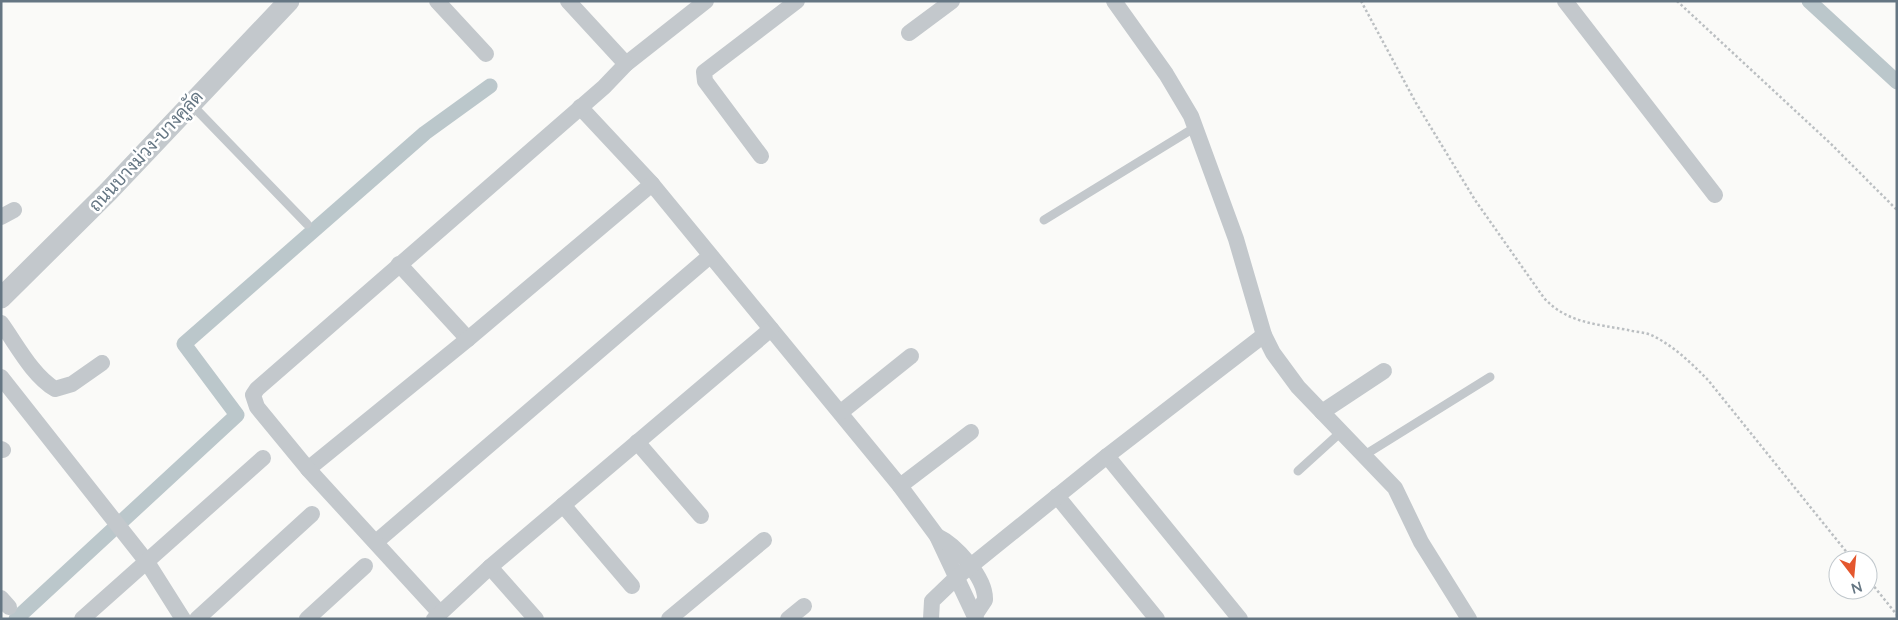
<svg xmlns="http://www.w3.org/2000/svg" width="1898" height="620" viewBox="0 0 1898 620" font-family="Lato,Sarabun,sans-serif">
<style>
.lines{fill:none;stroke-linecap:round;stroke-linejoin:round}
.canal{stroke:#bbc7cb;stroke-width:15}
.path{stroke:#bbbfc2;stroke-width:2.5;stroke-dasharray:2.5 2.5;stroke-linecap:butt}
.service{stroke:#c3c8cc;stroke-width:9}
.minor{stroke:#c3c8cc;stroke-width:16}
.tertiary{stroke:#c3c8cc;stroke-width:21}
.labels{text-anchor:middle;stroke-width:5;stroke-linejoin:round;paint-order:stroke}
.street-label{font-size:18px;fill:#657683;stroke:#fff}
</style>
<rect width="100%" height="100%" fill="#fafaf8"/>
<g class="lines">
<!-- canal -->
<g class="canal">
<path d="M1809,1L1897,82"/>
<path d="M16,619L237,415L184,344L425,133L490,86"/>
</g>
<!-- path -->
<g class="path">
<path d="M1361,1L1416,103L1475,200L1544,298C1567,323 1596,324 1628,330C1635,332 1644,332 1651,335C1673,345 1691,363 1708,380L1853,560"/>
<path d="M1677,1L1830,143L1897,210"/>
<path d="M1868,579L1897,615"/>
</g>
<!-- service -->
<g class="service">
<path d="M191,104L307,224"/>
<path d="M1044,220L1194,128"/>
<path d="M1363,456L1490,377"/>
<path d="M1298,471L1341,432"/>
</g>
<!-- minor -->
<g class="minor">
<path d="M437,1L486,54"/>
<path d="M1114,1L1166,74L1191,116L1236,239L1264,335L1273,353L1298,387L1395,488L1421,542L1469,619"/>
<path d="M1565,1L1715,195"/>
<path d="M909,33L952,1"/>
<path d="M626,64L706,1"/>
<path d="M580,107L652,184L900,486L937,536L976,619"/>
<path d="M761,156L705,81L704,72L797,1"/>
<path d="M1,217L14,210"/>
<path d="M399,264L468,339"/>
<path d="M1,323C17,345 32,375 55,389L72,384L102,363"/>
<path d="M1,377L147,562L183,619"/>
<path d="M841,412L911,356"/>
<path d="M1322,412L1384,371"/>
<path d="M637,442L701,516"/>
<path d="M1,449L3,450"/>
<path d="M1107,456L1240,619"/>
<path d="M308,469L468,339L652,184"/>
<path d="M900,486L971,432"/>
<path d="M1057,496L1157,619"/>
<path d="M563,505L632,586"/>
<path d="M937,536C956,545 986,578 985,600L975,615"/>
<path d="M376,542L710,256"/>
<path d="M490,567L536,619"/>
<path d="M1,598L9,607"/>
<path d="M439,612L308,469L257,407L253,395L257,389L604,87L626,64L568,1"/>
<path d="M82,619L263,458"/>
<path d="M197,619L312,514"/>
<path d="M307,619L365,566"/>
<path d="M434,619L490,567L771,329"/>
<path d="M669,619L764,540"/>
<path d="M788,619L804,606"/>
<path d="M931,619L932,601L957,577L1107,456L1264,335"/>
</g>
<!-- tertiary -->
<path class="tertiary" d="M1,298L108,192L289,1"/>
</g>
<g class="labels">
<!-- street labels -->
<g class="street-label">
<text transform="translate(146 151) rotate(-47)" y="6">ถนนบางม่วง-บางคูลัด</text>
</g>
</g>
<!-- border -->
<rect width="1898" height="620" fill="none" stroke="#657683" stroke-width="5"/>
<!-- north arrow -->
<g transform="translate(1853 575) rotate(164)"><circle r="24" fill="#ffffff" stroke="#c1c8cd"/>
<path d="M0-4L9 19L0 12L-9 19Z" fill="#e4572e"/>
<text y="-8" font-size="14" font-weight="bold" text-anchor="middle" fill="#657683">N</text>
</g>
</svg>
